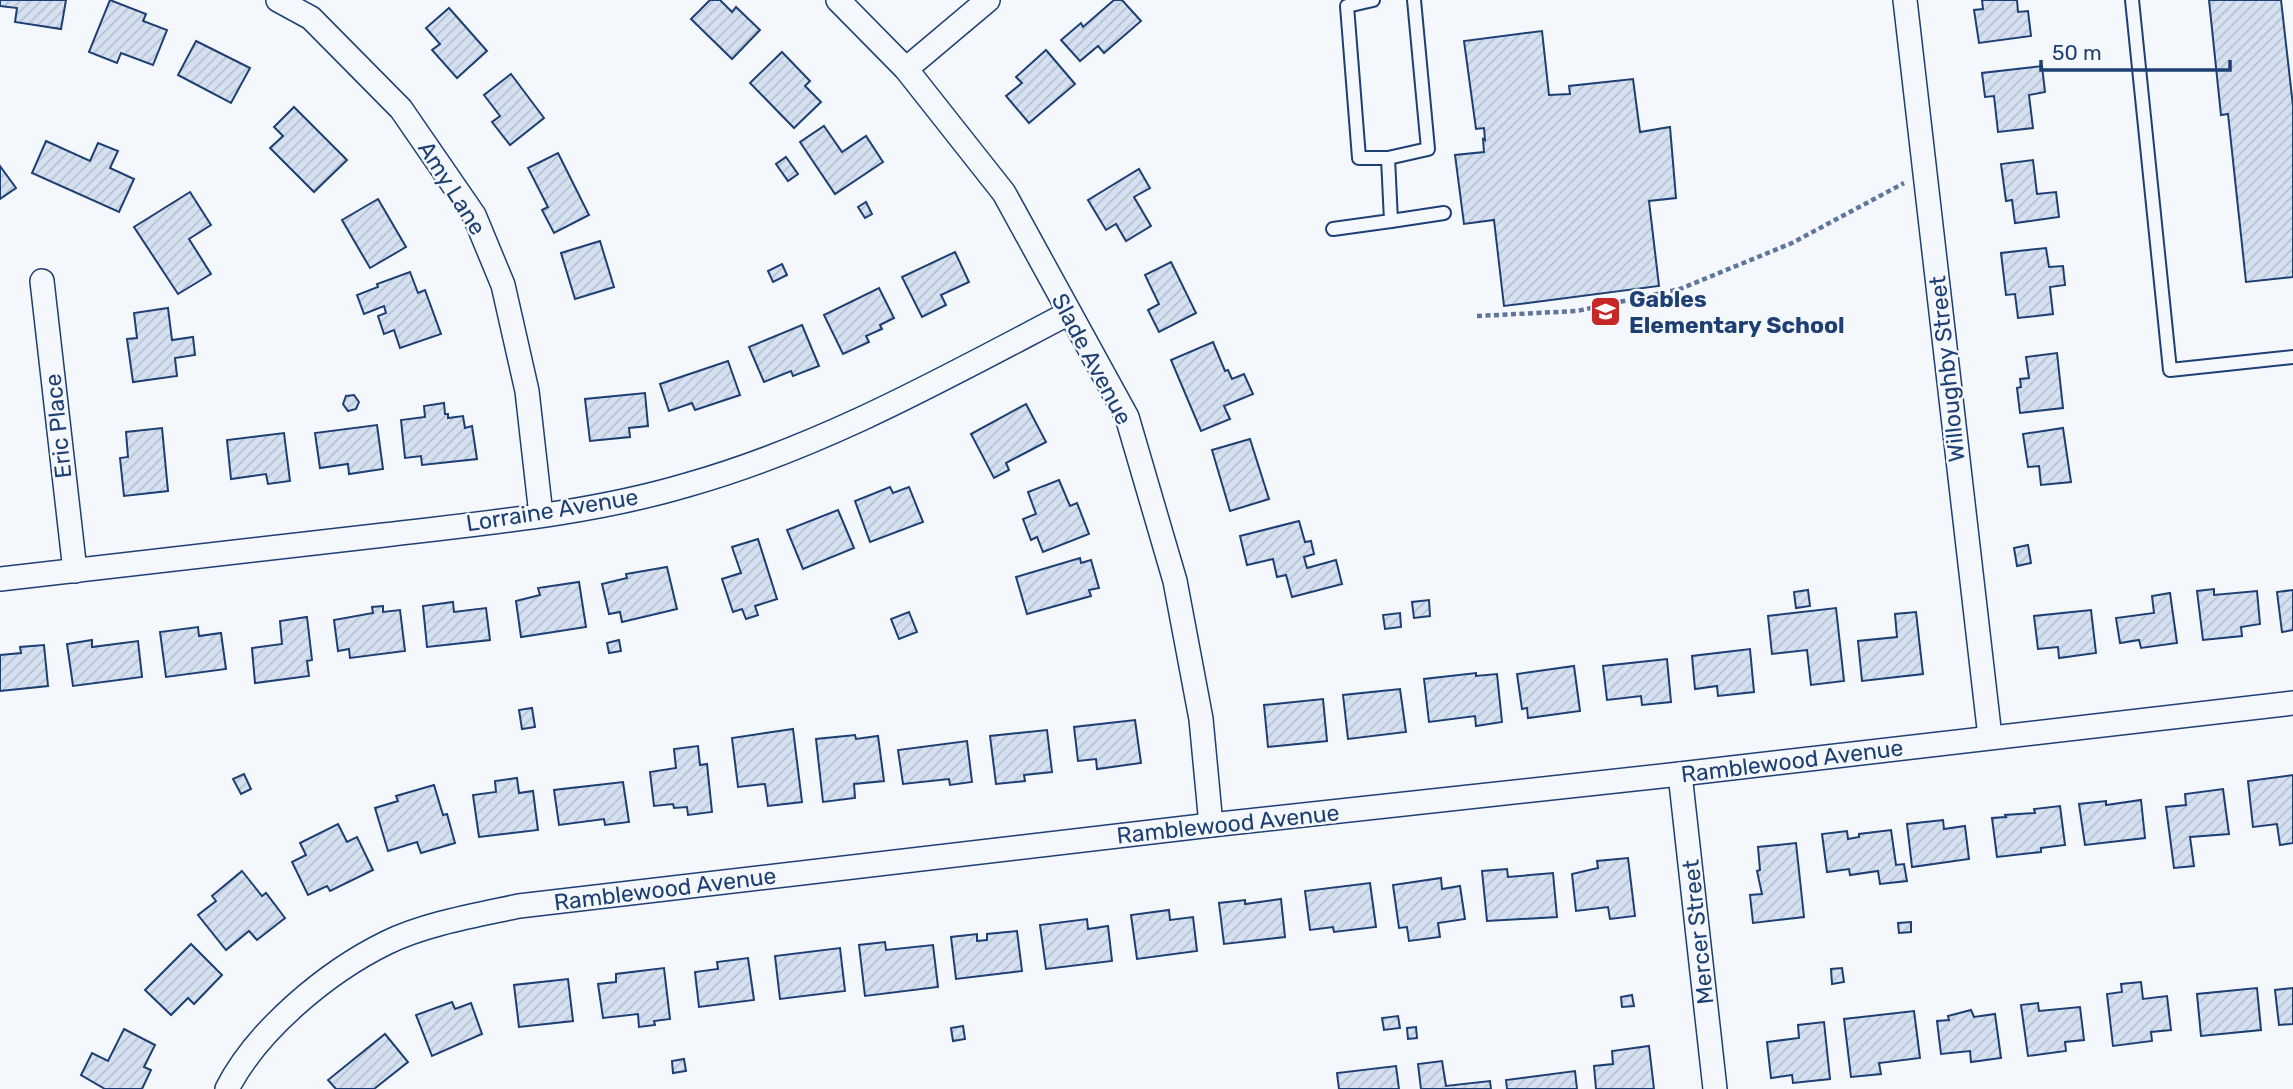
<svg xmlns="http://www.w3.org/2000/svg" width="2293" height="1089" viewBox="0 0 2293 1089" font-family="Rubik,sans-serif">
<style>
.building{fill:url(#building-hatch);stroke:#1d3f73;stroke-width:2}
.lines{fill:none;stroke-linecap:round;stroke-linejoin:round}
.service-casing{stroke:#1d3f73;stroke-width:16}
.minor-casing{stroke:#1d3f73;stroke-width:26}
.path{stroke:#5e769c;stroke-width:4.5;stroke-dasharray:5 3.5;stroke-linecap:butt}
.service{stroke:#f4f7fb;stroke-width:12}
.minor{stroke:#f4f7fb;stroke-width:23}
.labels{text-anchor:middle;stroke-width:5;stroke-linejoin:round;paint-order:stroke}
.street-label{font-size:23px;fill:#1d3f73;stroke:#f4f7fb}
.poi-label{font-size:23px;font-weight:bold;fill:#1d3f73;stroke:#f4f7fb;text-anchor:start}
</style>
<defs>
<pattern id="building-hatch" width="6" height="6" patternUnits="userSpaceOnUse" patternTransform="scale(1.75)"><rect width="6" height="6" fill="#d5e0f0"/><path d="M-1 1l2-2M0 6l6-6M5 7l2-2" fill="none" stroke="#b6c1d1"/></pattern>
</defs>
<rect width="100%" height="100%" fill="#f4f7fb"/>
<!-- building -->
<g class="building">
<path d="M0,0H66L61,29L15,22L17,8L0,6Z"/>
<path d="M110,0L146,14L143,21L167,30L153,65L121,53L117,63L89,52Z"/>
<path d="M710,0H720L732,12L736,7L760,30L732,59L691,19Z"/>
<path d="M1114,0H1122L1141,21L1104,53L1098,46L1080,61L1061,40L1081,23L1083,27Z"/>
<path d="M1982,0H2017L2018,12L2028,11L2031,36L1979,43L1974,10L1983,9Z"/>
<path d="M2209,0H2281L2293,106V277L2246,282L2228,114L2221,115Z"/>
<path d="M449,8L487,51L457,78L432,50L440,44L426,28Z"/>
<path d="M1542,31L1549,95L1570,94L1569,86L1633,79L1640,132L1670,127L1676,198L1649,201L1659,286L1504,306L1494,220L1464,224L1455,155L1484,152L1483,139L1485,140L1484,128L1476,129L1464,41Z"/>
<path d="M196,41L250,68L231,103L178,75Z"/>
<path d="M1046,50L1075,84L1029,123L1006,96L1022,83L1016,77Z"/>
<path d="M782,52L810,81L805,86L821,102L794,128L750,83Z"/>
<path d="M2042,66L2045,92L2029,95L2033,128L1998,132L1994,96L1985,97L1982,73Z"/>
<path d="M511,74L544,118L510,145L492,122L500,116L484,95Z"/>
<path d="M294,107L347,160L314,192L270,148L283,136L274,127Z"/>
<path d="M824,126L842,152L866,136L883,162L835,194L800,142Z"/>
<path d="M46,141L90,161L98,143L118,151L110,168L134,179L119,212L32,173Z"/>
<path d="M558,153L589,215L554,233L542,210L548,207L528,168Z"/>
<path d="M786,157L798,174L788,181L776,164Z"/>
<path d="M2033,160L2037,194L2056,192L2059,217L2015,223L2012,200L2006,201L2001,164Z"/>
<path d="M0,166L16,188L0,199Z"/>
<path d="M1139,169L1150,188L1134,197L1151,226L1126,241L1116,224L1106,230L1088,200Z"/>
<path d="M190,192L211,225L189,239L211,274L178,294L134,227Z"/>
<path d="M378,199L406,247L370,268L342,220Z"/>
<path d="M866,202L872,214L865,218L858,207Z"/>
<path d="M600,241L614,287L575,299L561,253Z"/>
<path d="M2046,248L2049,267L2063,266L2065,285L2050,287L2053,314L2018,318L2015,294L2006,295L2001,253Z"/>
<path d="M955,252L969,282L941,295L946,305L922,317L902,277Z"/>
<path d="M1171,262L1196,313L1159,332L1148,310L1159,304L1145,275Z"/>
<path d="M782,264L787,275L773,282L768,271Z"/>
<path d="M410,272L418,293L425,290L441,334L400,348L394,330L384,334L378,316L386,313L384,306L364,314L357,295L378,287L377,284Z"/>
<path d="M879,288L894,318L880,325L882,329L866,336L869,342L843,354L824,315Z"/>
<path d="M168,308L172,340L193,337L195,355L175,358L177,376L133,382L127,339L137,338L134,313Z"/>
<path d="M802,325L819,366L793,376L791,371L764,382L749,347Z"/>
<path d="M1213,342L1225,371L1228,370L1232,379L1244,374L1253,394L1224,406L1230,419L1201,431L1171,360Z"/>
<path d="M2057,353L2063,408L2020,413L2017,388L2021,387L2020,379L2029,378L2026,357Z"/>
<path d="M728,361L740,395L695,410L692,403L669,411L660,384Z"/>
<path d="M645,393L648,426L629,428L630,437L590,441L585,399Z"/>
<path d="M354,395L359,402L356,409L348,411L343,404L346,396Z"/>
<path d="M444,403L445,414H448V418L463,416L465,428L472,426L477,459L422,465L421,456L405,458L401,420L425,417L424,406Z"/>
<path d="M1026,404L1046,442L1006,463L1009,470L994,478L971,434Z"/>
<path d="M377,425L383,469L349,474L348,464L320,468L315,433Z"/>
<path d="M162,428L168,491L124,496L120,458L128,457L126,432Z"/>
<path d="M2063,428L2071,482L2041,485L2039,466L2028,467L2023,434Z"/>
<path d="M284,433L290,481L268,484L266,474L231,479L227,440Z"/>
<path d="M1250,439L1269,499L1230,511L1212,450Z"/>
<path d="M1059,480L1070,506L1077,503L1089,534L1043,552L1037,537L1031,540L1023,519L1036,514L1028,492Z"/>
<path d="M890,487L893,493L909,487L923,522L870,542L855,501Z"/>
<path d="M838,510L854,548L803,569L787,530Z"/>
<path d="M1299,521L1305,542L1311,541L1314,554L1304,557L1307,568L1336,560L1342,584L1292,597L1286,575L1277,577L1273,559L1247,565L1240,536Z"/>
<path d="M758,539L777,599L755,606L758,615L746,619L742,609L733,612L722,579L741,573L732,547Z"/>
<path d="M2028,545L2031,563L2017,566L2014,548Z"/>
<path d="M1080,558L1081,563L1091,560L1099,588L1089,590L1091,596L1027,614L1016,577Z"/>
<path d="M667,567L677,609L622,622L620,612L609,614L602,584L627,578L626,574Z"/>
<path d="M579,582L586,627L521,637L516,601L540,595L538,588Z"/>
<path d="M2214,589V595L2257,591L2260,624L2241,627L2242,636L2203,640L2197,591Z"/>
<path d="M1808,590L1810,606L1796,608L1794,592Z"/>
<path d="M2293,590V630L2282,632L2277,592Z"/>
<path d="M2170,593L2177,643L2141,648L2139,640L2120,643L2116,618L2154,613L2152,596Z"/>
<path d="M1429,600L1430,616L1414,618L1412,602Z"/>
<path d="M453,602L454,612L486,608L490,640L427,647L423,606Z"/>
<path d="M383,606V612L400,610L405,651L350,658L349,649L338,651L334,620L373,613L372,607Z"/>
<path d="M1836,608L1844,681L1811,685L1807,650L1772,654L1768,616Z"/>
<path d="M2091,610L2096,653L2059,658L2058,647L2038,649L2034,616Z"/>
<path d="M909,612L917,632L899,639L891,619Z"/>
<path d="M1916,612L1923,674L1862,681L1858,641L1897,637L1895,614Z"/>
<path d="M1400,613L1401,627L1385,629L1383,615Z"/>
<path d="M307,617L312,660L307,661L309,676L255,683L252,648L282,644L280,621Z"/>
<path d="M198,627L199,636L221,633L226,669L166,677L160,632Z"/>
<path d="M92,640V647L138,641L142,677L73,686L67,644Z"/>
<path d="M619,640L621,651L609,653L607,643Z"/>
<path d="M44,645L48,686L0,691V655L21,653L20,647Z"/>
<path d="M1750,649L1754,692L1718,696L1717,686L1695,689L1692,656Z"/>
<path d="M1667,659L1671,702L1642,705L1641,696L1607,700L1603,666Z"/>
<path d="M1574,666L1580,711L1528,718L1527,708L1522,709L1517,674Z"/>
<path d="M1476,673V676L1497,674L1502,722L1476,726L1475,716L1429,722L1424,679Z"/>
<path d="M1400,689L1406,732L1348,739L1343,695Z"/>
<path d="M1323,699L1327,741L1268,747L1264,705Z"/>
<path d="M532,708L535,727L522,729L519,710Z"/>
<path d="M1135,720L1141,763L1097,769L1096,759L1078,761L1074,727Z"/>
<path d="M793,729L802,802L768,806L765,784L738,787L732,738Z"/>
<path d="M1047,730L1052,772L1024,775L1025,781L996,784L990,736Z"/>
<path d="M855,735L856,739L878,736L884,781L854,784L855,798L823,802L816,739Z"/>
<path d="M967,741L972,782L950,785L949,779L903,784L898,750Z"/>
<path d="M698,746L700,765L707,764L712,812L688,815L687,807L674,808L673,804L654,806L650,772L676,768L674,749Z"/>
<path d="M244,774L251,789L241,794L233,779Z"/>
<path d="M2293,775V843L2280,845L2277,824L2253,827L2248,781Z"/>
<path d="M517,778L519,793L533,791L538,830L479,837L473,795L496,792L495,781Z"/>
<path d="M623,782L629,822L605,825L604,819L559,825L554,790Z"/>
<path d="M434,785L443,815L447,814L455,843L421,853L417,842L388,851L375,808L398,801L396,796Z"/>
<path d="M2223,789L2229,834L2190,837L2194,866L2174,868L2166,807L2186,805L2185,794Z"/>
<path d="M2141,800L2145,838L2085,845L2079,804L2106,801V805Z"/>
<path d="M2060,806L2065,845L2041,848V852L1997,857L1992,818L2006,817L2005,815L2035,813L2034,809Z"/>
<path d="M1943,820L1944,829L1965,826L1969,859L1912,867L1907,824Z"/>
<path d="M338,824L347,842L357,837L373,870L330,891L327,886L308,895L292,862L306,855L300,843Z"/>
<path d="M1891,830L1896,865L1904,864L1907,881L1880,884L1878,871L1850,875L1849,869L1827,872L1822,834L1847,831L1848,839L1859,837V834Z"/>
<path d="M1796,843L1804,917L1753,923L1750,895L1762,894L1757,871L1760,870L1758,847Z"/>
<path d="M1628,858L1635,916L1610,919L1608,907L1576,911L1572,874L1598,868L1597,861Z"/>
<path d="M1507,869L1508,877L1553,873L1557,917L1487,921L1482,871Z"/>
<path d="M242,871L262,896L266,893L285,918L257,940L249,931L226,950L198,915L216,901L212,896Z"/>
<path d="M1441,878L1442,889L1460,886L1465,919L1438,923L1440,937L1409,941L1407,927L1399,928L1393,885Z"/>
<path d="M1370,883L1376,927L1334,932L1333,927L1310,930L1305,891Z"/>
<path d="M1281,899L1285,937L1224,944L1219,903L1245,900V904Z"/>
<path d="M1169,910L1170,920L1193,917L1197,951L1137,959L1131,915Z"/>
<path d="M1087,919L1088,929L1108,926L1112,961L1046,969L1040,925Z"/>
<path d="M1911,922V932L1899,933L1898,923Z"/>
<path d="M1017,931L1022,971L956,979L951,937L977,934V941L987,940V934Z"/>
<path d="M885,942L886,950L933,945L938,987L865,996L859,945Z"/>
<path d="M191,944L222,975L194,1004L188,998L171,1015L145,990Z"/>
<path d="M840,948L845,991L780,999L775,956Z"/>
<path d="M748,958L754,1000L699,1007L695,972L718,969L717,962Z"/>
<path d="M664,968L670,1019L654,1021L655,1025L639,1027L638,1014L603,1018L598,984L616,982V974Z"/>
<path d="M1842,968L1844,982L1832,984L1831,969Z"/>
<path d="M568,979L573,1021L519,1027L514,985Z"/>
<path d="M2141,982L2143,999L2167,996L2171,1030L2151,1032L2152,1041L2113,1046L2107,994L2122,992L2121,984Z"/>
<path d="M2257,988L2261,1030L2201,1036L2197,994Z"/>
<path d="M2293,988V1024L2279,1025L2275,990Z"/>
<path d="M1632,995L1634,1006L1622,1007L1621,997Z"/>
<path d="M452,1002L455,1009L471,1003L482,1034L432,1056L416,1015Z"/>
<path d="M2038,1003L2039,1011L2080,1007L2084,1040L2065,1042L2066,1051L2028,1056L2021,1005Z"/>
<path d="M1971,1010L1974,1017L1995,1014L2001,1058L1971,1062L1970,1051L1941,1054L1937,1021L1949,1020L1948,1016Z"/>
<path d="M1914,1011L1920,1058L1879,1063L1881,1074L1851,1077L1844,1019Z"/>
<path d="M1398,1016L1400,1028L1384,1030L1382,1018Z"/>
<path d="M1824,1022L1830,1079L1793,1083L1792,1075L1771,1078L1767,1042L1799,1038L1798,1025Z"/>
<path d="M963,1026L965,1039L953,1041L951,1028Z"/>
<path d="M1416,1027L1417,1038L1408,1039L1407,1028Z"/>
<path d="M124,1029L155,1045L144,1067L151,1070L142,1089H105L81,1075L92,1053L108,1061Z"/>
<path d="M385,1034L408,1062L374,1089H336L328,1080Z"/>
<path d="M1649,1046L1654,1089H1596L1594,1066L1613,1064L1612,1051Z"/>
<path d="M684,1059L686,1071L673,1073L672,1061Z"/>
<path d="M1442,1061L1446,1086L1490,1081L1491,1089H1421L1418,1064Z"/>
<path d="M1396,1066L1399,1089H1339L1337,1073Z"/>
<path d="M1575,1071L1577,1089H1507L1506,1080Z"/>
</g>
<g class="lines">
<defs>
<g id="service">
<path d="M1373,0L1347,6L1359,158H1388L1428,149L1414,0"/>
<path d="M2132,0L2170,370L2293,357"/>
<path d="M1391,221L1444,213"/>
<path d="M1333,229L1391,221L1388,158"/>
</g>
<g id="minor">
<path d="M278,0L311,18L401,109L474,215L503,285L527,391L541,515"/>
<path d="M838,0L906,69L1004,193L1127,417L1175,581L1201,719L1211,825"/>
<path d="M1905,0L1990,737"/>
<path d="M906,69L988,0"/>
<path d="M42,281L75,571"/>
<path d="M0,579C128,565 256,550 384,535C485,523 589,514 687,485C822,447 945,378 1069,313"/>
<path d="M1680,774L1715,1089"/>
<path d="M227,1089C257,1030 327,972 386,943C424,924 477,915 519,906L1211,825L1680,774L2293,703"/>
</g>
</defs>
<!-- service casing -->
<use href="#service" class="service-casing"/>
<!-- minor casing -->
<use href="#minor" class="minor-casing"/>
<!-- path -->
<path class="path" d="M1477,316L1577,311L1680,289L1792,243L1904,183"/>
<!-- service -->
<use href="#service" class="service"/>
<!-- minor -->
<use href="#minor" class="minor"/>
</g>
<!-- icons -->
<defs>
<symbol id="school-square" viewBox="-11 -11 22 22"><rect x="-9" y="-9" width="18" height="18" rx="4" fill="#c62828" stroke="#f4f7fb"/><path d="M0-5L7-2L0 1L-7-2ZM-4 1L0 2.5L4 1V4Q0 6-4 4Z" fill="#fff"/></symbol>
</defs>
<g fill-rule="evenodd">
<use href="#school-square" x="1588" y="294" width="35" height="35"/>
</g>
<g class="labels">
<!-- street labels -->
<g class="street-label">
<text transform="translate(452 188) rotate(58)" y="8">Amy Lane</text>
<text transform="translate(1092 359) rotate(62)" y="8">Slade Avenue</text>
<text transform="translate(1947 369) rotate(-96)" y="8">Willoughby Street</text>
<text transform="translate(58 426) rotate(-96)" y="8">Eric Place</text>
<text transform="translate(552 510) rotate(-9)" y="8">Lorraine Avenue</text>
<text transform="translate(1792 761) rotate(-7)" y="8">Ramblewood Avenue</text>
<text transform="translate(1228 824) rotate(-6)" y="8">Ramblewood Avenue</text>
<text transform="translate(665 889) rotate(-7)" y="8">Ramblewood Avenue</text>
<text transform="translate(1698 932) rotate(-96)" y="8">Mercer Street</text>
</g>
<!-- poi labels -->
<g class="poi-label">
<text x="1629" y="307">Gables<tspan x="1629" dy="26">Elementary School</tspan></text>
</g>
</g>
<!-- scale -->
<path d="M2041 60v10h189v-10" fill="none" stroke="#1d3f73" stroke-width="3.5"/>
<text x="2052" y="60" font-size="21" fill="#1d3f73" stroke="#f4f7fb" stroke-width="5" paint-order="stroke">50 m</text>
</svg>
